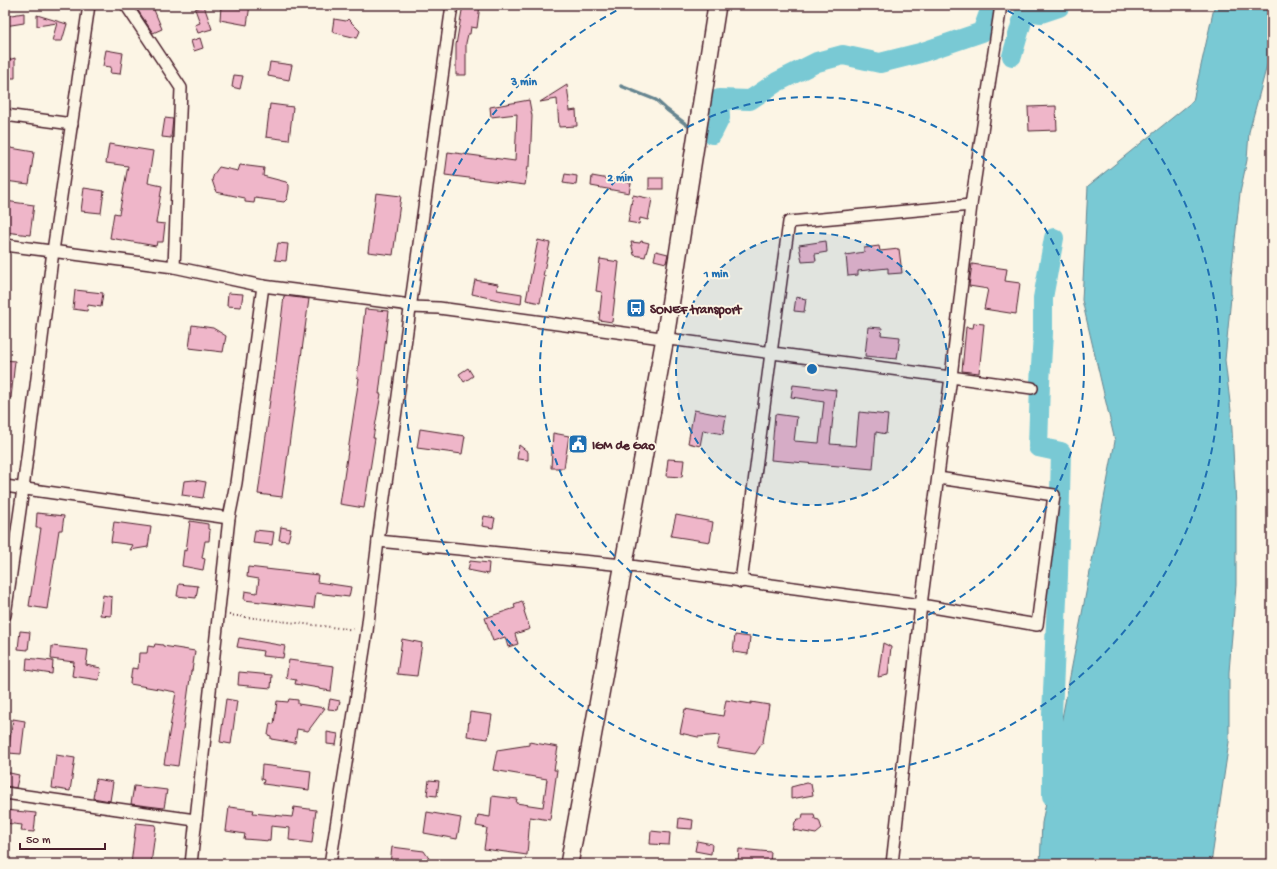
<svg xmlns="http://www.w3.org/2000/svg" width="1277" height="869" viewBox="0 0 1277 869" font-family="'Gochi Hand',sans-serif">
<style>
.water{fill:#79c9d4;stroke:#668590}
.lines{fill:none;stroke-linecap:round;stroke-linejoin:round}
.stream{stroke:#668590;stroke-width:3.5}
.river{stroke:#79c9d4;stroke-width:20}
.building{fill:#efb6c9;stroke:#4a1f2b}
.street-casing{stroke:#4a1f2b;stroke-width:14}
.primary-casing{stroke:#4a1f2b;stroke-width:20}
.path{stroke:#4a1f2b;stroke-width:2;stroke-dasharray:1 3;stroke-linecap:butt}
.street{stroke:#fcf5e5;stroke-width:11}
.primary{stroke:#fcf5e5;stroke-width:17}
.ring{fill:none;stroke:#1f6fb2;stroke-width:2;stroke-dasharray:7 5}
.labels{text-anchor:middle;stroke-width:4;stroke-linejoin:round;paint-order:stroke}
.poi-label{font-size:13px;font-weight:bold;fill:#4a1f2b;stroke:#fcf5e5;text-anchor:start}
.centre{fill:#1f6fb2;stroke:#fcf5e5;stroke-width:2}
.ring-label{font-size:12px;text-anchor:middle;font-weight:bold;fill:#1f6fb2;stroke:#fcf5e5;stroke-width:4;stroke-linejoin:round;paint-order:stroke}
</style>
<rect width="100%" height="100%" fill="#fcf5e5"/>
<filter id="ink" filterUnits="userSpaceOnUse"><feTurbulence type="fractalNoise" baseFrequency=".025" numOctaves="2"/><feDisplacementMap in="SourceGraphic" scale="8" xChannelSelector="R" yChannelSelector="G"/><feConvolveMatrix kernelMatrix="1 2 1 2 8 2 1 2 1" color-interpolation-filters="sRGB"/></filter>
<g filter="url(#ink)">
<!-- water -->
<path class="water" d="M1213,5H1272V47L1249,132L1247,160L1240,193L1231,277V297L1225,360L1231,411L1236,506V585L1229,672V742L1211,864H1040L1042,823L1115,441L1082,300L1088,186L1193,101L1214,8Z"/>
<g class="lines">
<!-- stream -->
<path class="stream" d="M621,86L656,100L667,110L691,128"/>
<!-- river -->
<g class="river">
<path d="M1012,56L1025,11L1041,13L1059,7V5"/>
<path d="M712,134L720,118L719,99L750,100L777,82L817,62L843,55L880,63L920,53L982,32L992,5"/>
<path d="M1052,796V715L1058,575L1061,452L1038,447L1040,383L1043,333V298L1054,238"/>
</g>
</g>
<!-- building -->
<g class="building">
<path d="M140,5H152L162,29L153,33L137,9Z"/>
<path d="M239,5H250L247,25L220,20L221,6L239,8Z"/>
<path d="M463,5H480L477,28L471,27L470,34H468L466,43V75H456V45Z"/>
<path d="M204,6L212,29L198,33L195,25L200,23L195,9Z"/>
<path d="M24,13V23L5,26V16Z"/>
<path d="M37,15L67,24L62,41H52L57,23L37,26Z"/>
<path d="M334,19L346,21L348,19L360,31L357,38L332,32Z"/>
<path d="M200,38L203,48L194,51L191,41Z"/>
<path d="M106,50L123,53L120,74L110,73L111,67L103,66Z"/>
<path d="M15,58V78H5V61Z"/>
<path d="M270,62L292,65L289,80L268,76Z"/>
<path d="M234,75L243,76L240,89L232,87Z"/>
<path d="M567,85L570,111L576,110L577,126L559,127L557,99L540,102Z"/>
<path d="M529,100L532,116L530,166H528L525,185L445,175L448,152L515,161L517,114L491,117L490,107Z"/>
<path d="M270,104L293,107L289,140L266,137Z"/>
<path d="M1056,106L1057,130L1029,131L1028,107Z"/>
<path d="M165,118L173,119L171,138L162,137Z"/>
<path d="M109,144L153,151L148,183L162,186L156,223L165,224L163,242H157L156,246L110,238L114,213L119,214L128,166L106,163Z"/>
<path d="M5,147L34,152L29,184L5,181Z"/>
<path d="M240,165L264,168L263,176L286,182L289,185V189L287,199L284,202L255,198L254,203L245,202V198L216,192L212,180L214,174L219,167L238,171Z"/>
<path d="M565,174L577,176L576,185L563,183Z"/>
<path d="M592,176L631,183L629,193L591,186Z"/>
<rect x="649" y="178" width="14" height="11"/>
<path d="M84,188L104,191L101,213L81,211Z"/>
<path d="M376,193L401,196L393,255L368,252Z"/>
<path d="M633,195L652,199L648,220L640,218L639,224L628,222Z"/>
<path d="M5,201L34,205L30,235L5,232Z"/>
<path d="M538,240L550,243L543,276H545L540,303L526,300Z"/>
<path d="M641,241L649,243L645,257L634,255L631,242L640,243Z"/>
<path d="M826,241L827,252L815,254L816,261L802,262L799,245Z"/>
<path d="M278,243L288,244L286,261L275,260Z"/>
<path d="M879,246L880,251L899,249L902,273L888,274V268L858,271V275L848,276L846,255L864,252V248Z"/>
<path d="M656,251L668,254L666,263L654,260Z"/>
<path d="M600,259L619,262L612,322L599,320L602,292L596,291Z"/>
<path d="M972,264L1007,269L1005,281L1020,283L1016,314L984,309L988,289L969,286Z"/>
<path d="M475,280L498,284L497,290L522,294L521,304L498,300L472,294Z"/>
<path d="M75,290L103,293L101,307L88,305L87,311L73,309Z"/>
<path d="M228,293L243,294L241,307L227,306Z"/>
<path d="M284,296L309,299L282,497L258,494L269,414H268L273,379H274Z"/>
<path d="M796,297L806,299L804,312L794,311Z"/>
<path d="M365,309L389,311L379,394H381L373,438H375L364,508L340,504L359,378H357Z"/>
<path d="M974,323L984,324L979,373L962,371L966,327L973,328Z"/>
<path d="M192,325L213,328L226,336L223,352L189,348Z"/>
<path d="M868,327L882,328L881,335L900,337L897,359L865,356Z"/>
<path d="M5,360L15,361L11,398H5Z"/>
<path d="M468,368L473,376L464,382L459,374Z"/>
<path d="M793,385L836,390L830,444L856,446L859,412L888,415L886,434L876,432L873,469L771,460L775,414L797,417L794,441L819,443L824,402L791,397Z"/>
<path d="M694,410L726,416L723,434L703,430L700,446L688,443Z"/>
<path d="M420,429L465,436L462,454L417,448Z"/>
<path d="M553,433L569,436L564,468H551Z"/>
<path d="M519,445L528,452V460L517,459Z"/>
<path d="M668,459L684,460L682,477L666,476Z"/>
<path d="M194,480L206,482L203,498L182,495L184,481Z"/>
<path d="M37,513L64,516L62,530H59L47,609L29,606L41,528H36Z"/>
<path d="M676,515L713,522L710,542L671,536Z"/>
<path d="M484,516L495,518L493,528L482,526Z"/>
<path d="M190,521L208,524V529L210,530L209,541H205L202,558L205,559L203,570L182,566L184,550L186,551Z"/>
<path d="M114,522L151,527L148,547L130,550L133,545L111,542Z"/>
<path d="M281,527L291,529L288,541L279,540Z"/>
<path d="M255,530L274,532L272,545L253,543Z"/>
<path d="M470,561L489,563L488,574L468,570Z"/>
<path d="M248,567L318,575L317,582L351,587L349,597L316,593L314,608L244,600L245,591L257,593L259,579L247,577Z"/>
<path d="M179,584L198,586L196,598L177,596Z"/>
<path d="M103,595L112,597L111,616L100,615Z"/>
<path d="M522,601L525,610L524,611L530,629L515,634L518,644L508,647L505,637L493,641L485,618L515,608L514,604Z"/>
<path d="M20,631L30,632L28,650L18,649Z"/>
<path d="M735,635L750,637L748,654L733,652Z"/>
<path d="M239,638L285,646L283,658L262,656L263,651L237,647Z"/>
<path d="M402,639L422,643L417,676L397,674Z"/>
<path d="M883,643L891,647L888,675L878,677Z"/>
<path d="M155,644L163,645V646L195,651L192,671H191L178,766L164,764L176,692L130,684L132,668L138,669L139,653H147L148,646L154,647Z"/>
<path d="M52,646L88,650L86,665L101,668L99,680L72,676L74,662L51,659Z"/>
<path d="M27,658L53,661L52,674L26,670Z"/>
<path d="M289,660L334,666L331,691L319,689V688L295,684L296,680L286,678Z"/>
<path d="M239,672L272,675L271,688L238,685Z"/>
<path d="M226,699L237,701L231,744L220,742Z"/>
<path d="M289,699L298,700V704L325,708L308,731L297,729L295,743L271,739V736L268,735L270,723L274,724L277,701L288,702Z"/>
<path d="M330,699L340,701L338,710L328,709Z"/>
<path d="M726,700L751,704V702L769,705L763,742L755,754L717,748L720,735L698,737L680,733L685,709L723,716Z"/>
<path d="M470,712L492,715L488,739L467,736Z"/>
<path d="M13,719L25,721L21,754L8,753Z"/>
<path d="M327,732L338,734L336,745L327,744Z"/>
<path d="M529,742L558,747L554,770H557L550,820L530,817L527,855L484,849L487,828L476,826L478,815L490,817L492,796L517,799L516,803L543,807L547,779L493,770L497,750L529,745Z"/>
<path d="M56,755L75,758L70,791L52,788Z"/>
<path d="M262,765L311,771L309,790L263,784L264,780L261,779Z"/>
<path d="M5,772L19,775L16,788L5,786Z"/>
<path d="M96,779L113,782L110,801L93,798Z"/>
<path d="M429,780L439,781L437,796L427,795Z"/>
<path d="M806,783L811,784L813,795L791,799V787Z"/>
<path d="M134,786L167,790L164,808L131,804Z"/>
<path d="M229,807L254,810L253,813L292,817L294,807L316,810L312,843L289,840L290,828L271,826L270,841L244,839L245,834L226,831Z"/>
<path d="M5,810L36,813L34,832L21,831L22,825L5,823Z"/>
<path d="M427,812L461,818L457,839L424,833Z"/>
<path d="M803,814H814L815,819L819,820L822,829L816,834L793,830L795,822L798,819H802Z"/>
<path d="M679,818L693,820L692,829L678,828Z"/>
<path d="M136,823L156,825L151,864H131Z"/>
<path d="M651,831L670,833L669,845L650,844Z"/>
<path d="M697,841L712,844L711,854L695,851Z"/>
<path d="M392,847L424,851L430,860L424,864H390Z"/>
<path d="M739,849L771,852L770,864L738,862Z"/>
</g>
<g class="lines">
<defs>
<g id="street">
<path d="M126,5L181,88L174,267"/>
<path d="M5,115L72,124"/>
<path d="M5,245L174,267L263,286L403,304L410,307L439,308L1032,388"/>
<path d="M5,486L229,518"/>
<path d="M378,541L623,565L921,605L1037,625L1054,495L938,478"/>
<path d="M741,582L771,353L789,222L971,205"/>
<path d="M5,615L23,489L53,251L89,5"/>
<path d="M5,793L195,820"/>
<path d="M191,864L229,518L236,483L263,286"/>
<path d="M330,864L367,631L378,541L452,5"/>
<path d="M892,864L921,605L951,377L971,205L1001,5"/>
</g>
<path id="primary" d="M569,864L665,338L717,5"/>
</defs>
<!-- street casing -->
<use href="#street" class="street-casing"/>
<!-- primary casing -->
<use href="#primary" class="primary-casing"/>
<!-- path -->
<path class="path" d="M229,615L356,630"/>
<!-- street -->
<use href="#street" class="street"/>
<!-- primary -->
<use href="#primary" class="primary"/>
</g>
</g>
<!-- distance rings -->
<circle cx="812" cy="369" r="136" fill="#1f6fb2" fill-opacity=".12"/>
<g class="ring">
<circle cx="812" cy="369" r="136"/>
<circle cx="812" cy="369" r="272"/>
<path d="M997 5A408 408 0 1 1 627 5"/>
</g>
<!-- icons -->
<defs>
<symbol id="bus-square" viewBox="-11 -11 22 22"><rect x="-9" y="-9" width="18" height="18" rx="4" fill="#1f6fb2" stroke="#fcf5e5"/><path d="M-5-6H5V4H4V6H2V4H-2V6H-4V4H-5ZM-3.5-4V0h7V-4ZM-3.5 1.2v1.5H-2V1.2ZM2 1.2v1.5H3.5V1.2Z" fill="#fff"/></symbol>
<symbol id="civic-square" viewBox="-11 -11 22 22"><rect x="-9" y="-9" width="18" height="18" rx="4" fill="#1f6fb2" stroke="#fcf5e5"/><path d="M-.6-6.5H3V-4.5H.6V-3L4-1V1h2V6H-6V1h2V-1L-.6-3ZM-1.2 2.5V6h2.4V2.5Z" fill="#fff"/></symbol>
</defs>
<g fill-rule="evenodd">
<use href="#bus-square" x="625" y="297" width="22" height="22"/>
<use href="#civic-square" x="567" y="433" width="22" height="22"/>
</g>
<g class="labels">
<!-- poi labels -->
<g class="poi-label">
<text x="650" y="313">SONEF transport</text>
<text x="592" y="449">IGM de Gao</text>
</g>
</g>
<circle cx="812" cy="369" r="6" class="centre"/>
<g class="ring-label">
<text x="524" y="85">3 min</text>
<text x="620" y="181">2 min</text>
<text x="716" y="277">1 min</text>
</g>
<!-- margin -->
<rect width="1277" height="869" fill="none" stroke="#fcf5e5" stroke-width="20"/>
<rect x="10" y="10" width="1257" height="849" fill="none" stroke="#4a1f2b" stroke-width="1.5" filter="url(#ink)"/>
<!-- scale -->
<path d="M20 843v6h85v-6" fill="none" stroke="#4a1f2b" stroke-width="2"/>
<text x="26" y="843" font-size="12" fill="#4a1f2b" stroke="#fcf5e5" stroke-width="3" paint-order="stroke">50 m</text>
</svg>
